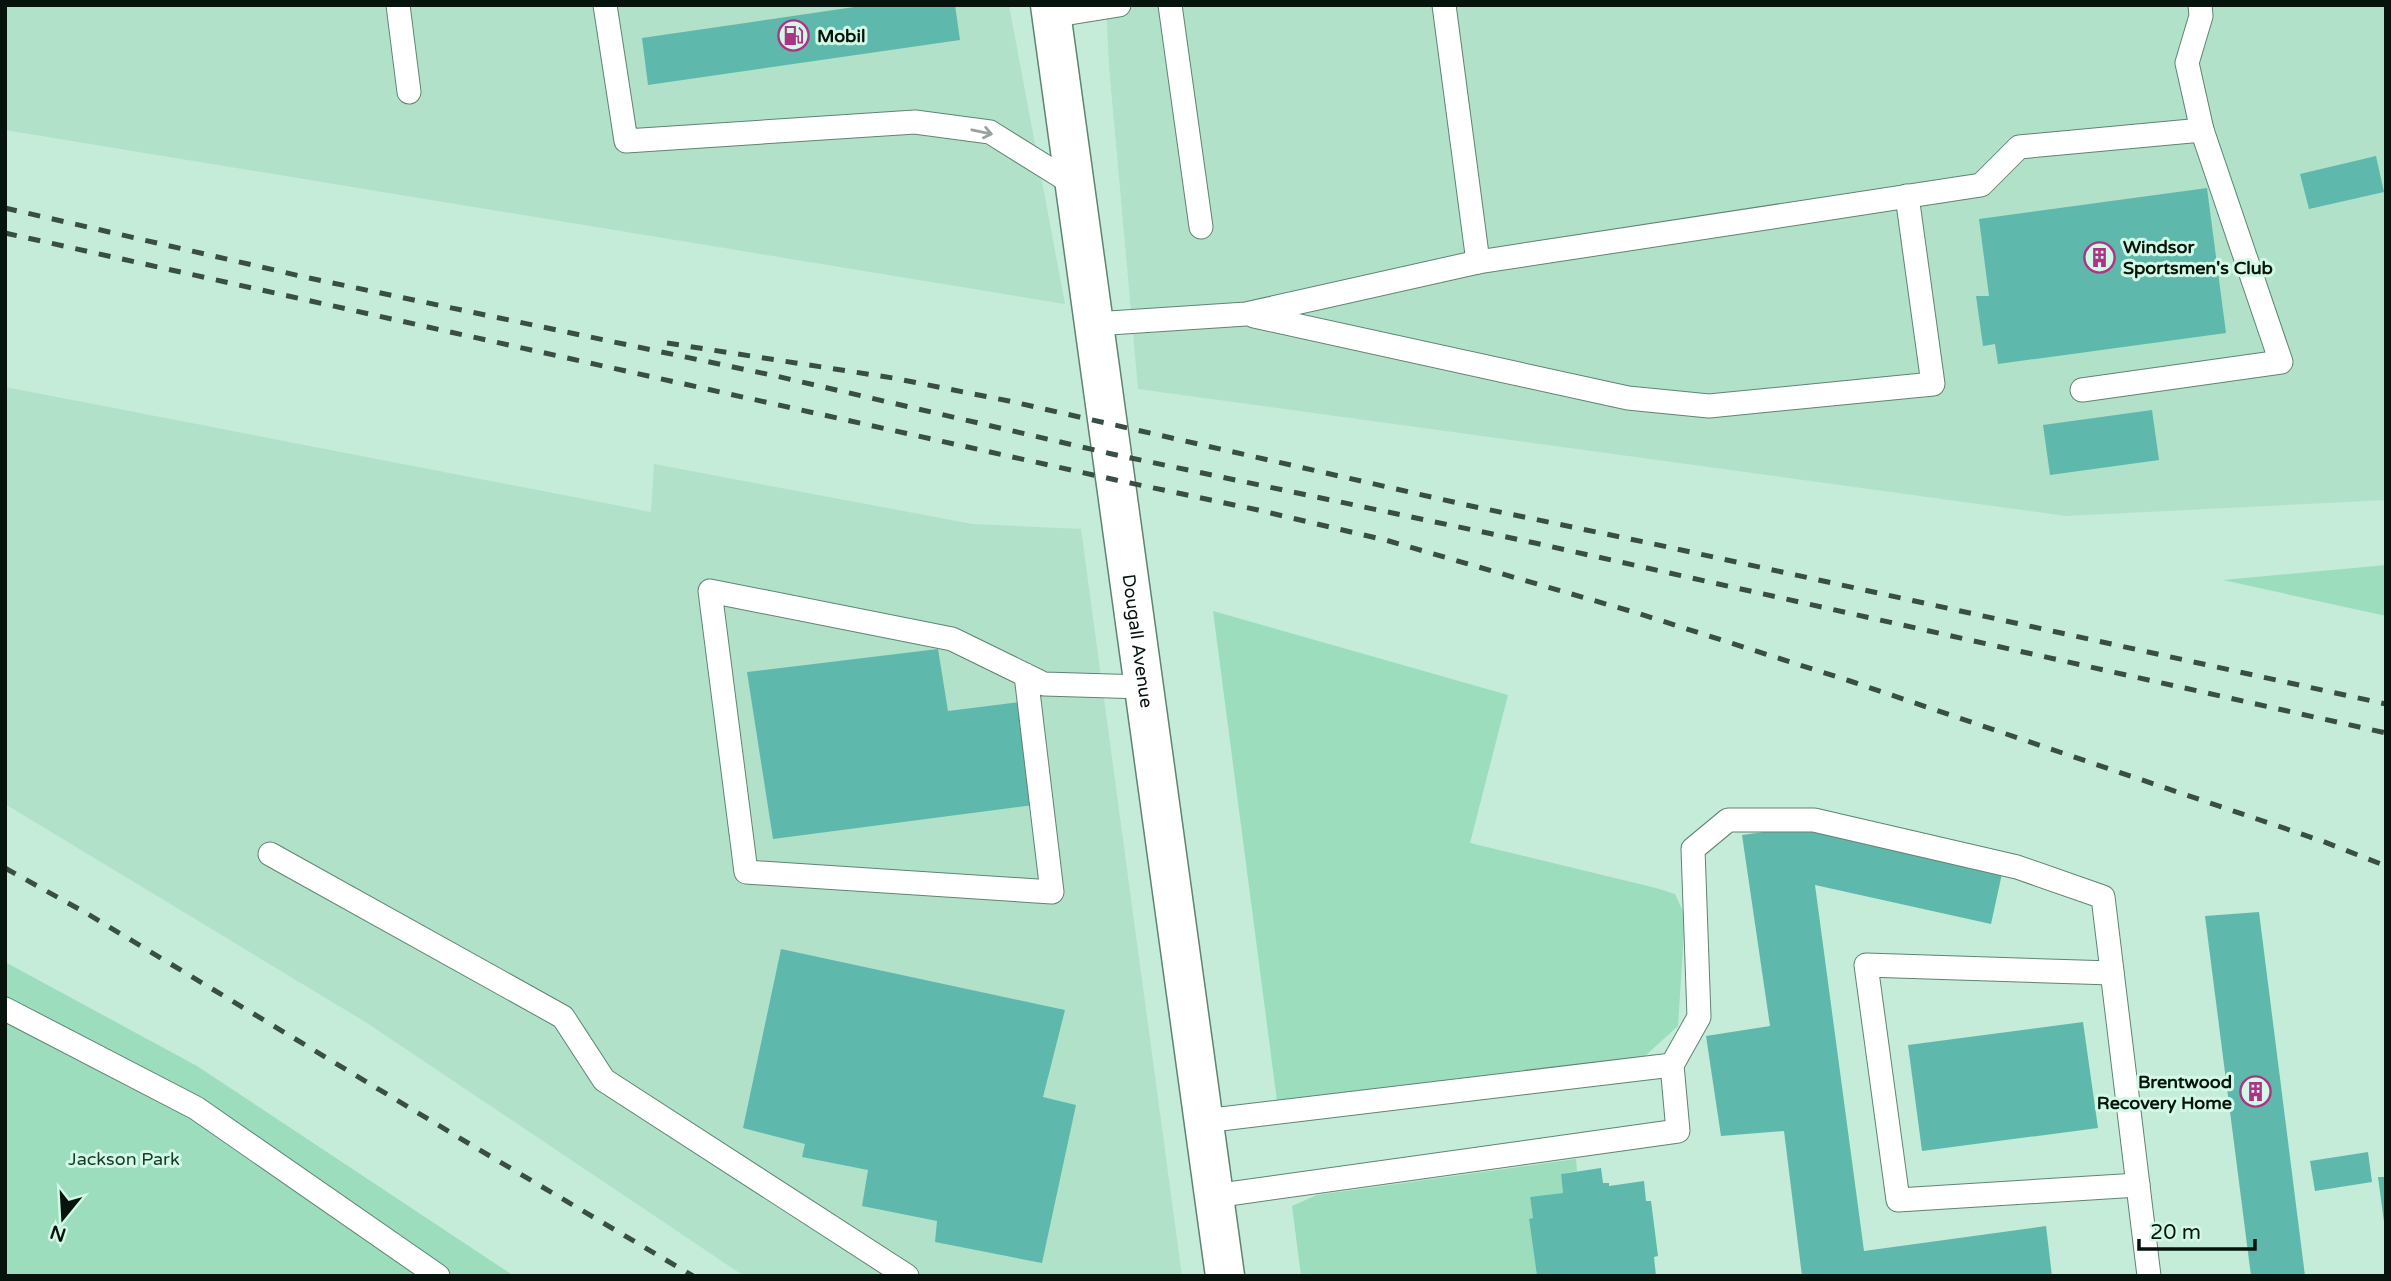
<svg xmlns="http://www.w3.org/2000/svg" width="2391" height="1281" viewBox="0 0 2391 1281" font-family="'Varela Round',sans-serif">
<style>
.built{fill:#b1e1c9}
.green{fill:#9cddbe}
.building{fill:#5eb9ac}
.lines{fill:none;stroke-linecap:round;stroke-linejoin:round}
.lane-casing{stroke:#5f8472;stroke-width:25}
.secondary-casing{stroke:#5f8472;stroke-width:41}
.lane{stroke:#fff;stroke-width:23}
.secondary{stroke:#fff;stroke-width:38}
.rail{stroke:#394e44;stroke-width:5;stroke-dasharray:12 12;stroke-linecap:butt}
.oneway{stroke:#9ba19e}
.labels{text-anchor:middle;stroke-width:6;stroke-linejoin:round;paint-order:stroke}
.poi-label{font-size:18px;font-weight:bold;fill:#06140d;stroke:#d1f9e5;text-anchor:start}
.street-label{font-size:18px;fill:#06140d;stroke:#d1f9e5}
.park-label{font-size:18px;fill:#17392a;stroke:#d1f9e5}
</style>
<rect width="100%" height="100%" fill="#c4ecd8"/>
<!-- built -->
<g class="built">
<path d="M5,5H1009L1065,304L5,130Z"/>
<path d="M1106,5H2386V500L2066,516L1138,389L1109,66Z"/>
<path d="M5,387L651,512L654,464L972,524L1081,529L1182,1276H744L367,1023L5,804Z"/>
</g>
<!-- green -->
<g class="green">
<path d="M2386,565V616L2223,580Z"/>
<path d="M1213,611L1508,695L1470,843L1656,888L1675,894L1685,916L1678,1026L1645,1056L1297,1102L1277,1101Z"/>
<path d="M5,962L197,1066L514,1276H5Z"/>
<path d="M1576,1159L1577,1171L1561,1174L1563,1193L1530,1198L1533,1218L1529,1219L1537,1276H1301L1292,1206L1317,1195Z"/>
</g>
<!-- building -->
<g class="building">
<path d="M868,5H955L960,40L648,85L642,38Z"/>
<path d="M2376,156L2384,192L2309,209L2300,174Z"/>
<path d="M2207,188L2226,333L1998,364L1995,344L1983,346L1976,296H1989L1979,219Z"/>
<path d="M2152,410L2159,460L2050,475L2043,425Z"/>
<path d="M938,649L948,711L1020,702L1034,805L773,839L747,672Z"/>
<path d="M1807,826L2003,869L1991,924L1815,885L1864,1251L2046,1226L2052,1276H1802L1784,1131L1721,1136L1706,1036L1770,1026L1742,835Z"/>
<path d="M2259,912L2305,1276H2251L2205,916Z"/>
<path d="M781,949L1065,1010L1043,1097L1076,1105L1042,1263L935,1242L937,1221L862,1206L868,1170L802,1157L805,1144L743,1128Z"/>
<path d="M2083,1022L2098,1128L1922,1151L1908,1045Z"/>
<path d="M2368,1152L2372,1182L2315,1191L2310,1161Z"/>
<path d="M1601,1168L1603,1183H1609V1186L1644,1181L1646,1201H1651L1658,1256L1654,1257L1656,1276H1537L1529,1219L1533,1218L1530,1197L1563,1193L1561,1174Z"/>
<path d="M2378,1177H2386V1222H2384Z"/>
</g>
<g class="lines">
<defs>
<g id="lane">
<path d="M398,5L409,92"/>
<path d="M605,5L626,141L915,122L990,132L1075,185"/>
<path d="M1170,5L1201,227"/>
<path d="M1444,5L1478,262"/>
<path d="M1051,16L1119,5"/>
<path d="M1254,316L1628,398L1709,406L1933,384L1907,196"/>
<path d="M1094,324L1246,314L1478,262L1981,185L2019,147L2202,130"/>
<path d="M2082,390L2281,362L2202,130L2187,63L2201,16L2200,5"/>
<path d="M1026,675L1052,892L746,872L710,591L952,639L1044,684L1144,687"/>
<path d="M270,854L563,1017L604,1080L907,1276"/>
<path d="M2112,973L1866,965L1898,1200L2138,1185"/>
<path d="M5,1009L196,1108L438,1276"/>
<path d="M1204,1121L1672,1065"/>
<path d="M1214,1196L1678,1131L1672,1065L1699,1017L1693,849L1728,820H1814L2017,867L2103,897L2149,1276"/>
</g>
<g id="secondary">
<path id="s1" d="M1050,5L1225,1276"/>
</g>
</defs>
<!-- lane casing -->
<use href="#lane" class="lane-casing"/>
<!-- secondary casing -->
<use href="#secondary" class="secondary-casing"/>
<!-- lane -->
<use href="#lane" class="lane"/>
<!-- secondary -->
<use href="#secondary" class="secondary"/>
<!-- rail -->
<g class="rail">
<path d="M5,208L309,278L776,376L1112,454L1535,543L2386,733"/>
<path d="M5,233L1116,480L1258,510L1389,541L1637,613L1850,681L2322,841L2386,866"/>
<path d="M667,343L893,378L1009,401L1471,506L1654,544L2386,704"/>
<path d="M5,868L86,913L473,1146L693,1276"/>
</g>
</g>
<!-- one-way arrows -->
<defs><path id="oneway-shaft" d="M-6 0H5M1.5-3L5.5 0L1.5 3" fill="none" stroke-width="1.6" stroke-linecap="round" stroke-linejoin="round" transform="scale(1.75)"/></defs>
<use class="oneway" href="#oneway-shaft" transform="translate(982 132) rotate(12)"/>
<!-- icons -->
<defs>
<symbol id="fuel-ring" viewBox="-11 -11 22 22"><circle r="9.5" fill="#d1f9e5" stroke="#ad3386" stroke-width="1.5"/><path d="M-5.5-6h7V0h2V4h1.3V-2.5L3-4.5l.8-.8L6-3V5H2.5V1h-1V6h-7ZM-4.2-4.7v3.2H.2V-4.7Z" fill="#ad3386"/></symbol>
<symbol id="building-ring" viewBox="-11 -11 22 22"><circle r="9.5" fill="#d1f9e5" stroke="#ad3386" stroke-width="1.5"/><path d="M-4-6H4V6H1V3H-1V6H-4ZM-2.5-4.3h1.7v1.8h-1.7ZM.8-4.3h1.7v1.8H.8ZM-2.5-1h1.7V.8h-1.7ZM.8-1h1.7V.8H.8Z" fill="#ad3386"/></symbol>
</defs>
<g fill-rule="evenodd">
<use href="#fuel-ring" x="776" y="18" width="35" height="35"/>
<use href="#building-ring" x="2082" y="240" width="35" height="35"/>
<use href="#building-ring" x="2238" y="1074" width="35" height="35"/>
</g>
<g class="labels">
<!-- poi labels -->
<g class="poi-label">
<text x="817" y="42">Mobil</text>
<text x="2123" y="253">Windsor<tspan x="2123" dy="21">Sportsmen's Club</tspan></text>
<text x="2232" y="1088" text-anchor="end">Brentwood<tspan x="2232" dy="21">Recovery Home</tspan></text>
</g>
<!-- street labels -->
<g class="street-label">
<text dy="6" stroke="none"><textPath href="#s1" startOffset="642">Dougall Avenue</textPath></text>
</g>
<!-- park labels -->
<g class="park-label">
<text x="124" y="1165">Jackson Park</text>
</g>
</g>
<!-- border -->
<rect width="2391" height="1281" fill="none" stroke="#06140d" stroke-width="14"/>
<!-- north arrow -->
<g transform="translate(63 1218) rotate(198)" stroke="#d1f9e5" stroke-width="5" paint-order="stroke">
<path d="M0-5L12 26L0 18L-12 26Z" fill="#06140d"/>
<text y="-10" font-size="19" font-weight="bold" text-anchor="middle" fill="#06140d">N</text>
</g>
<!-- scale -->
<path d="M2139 1239v10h116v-10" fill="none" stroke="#06140d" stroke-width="3.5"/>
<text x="2150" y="1239" font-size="21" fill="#06140d" stroke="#d1f9e5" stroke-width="5" paint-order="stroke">20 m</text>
</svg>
